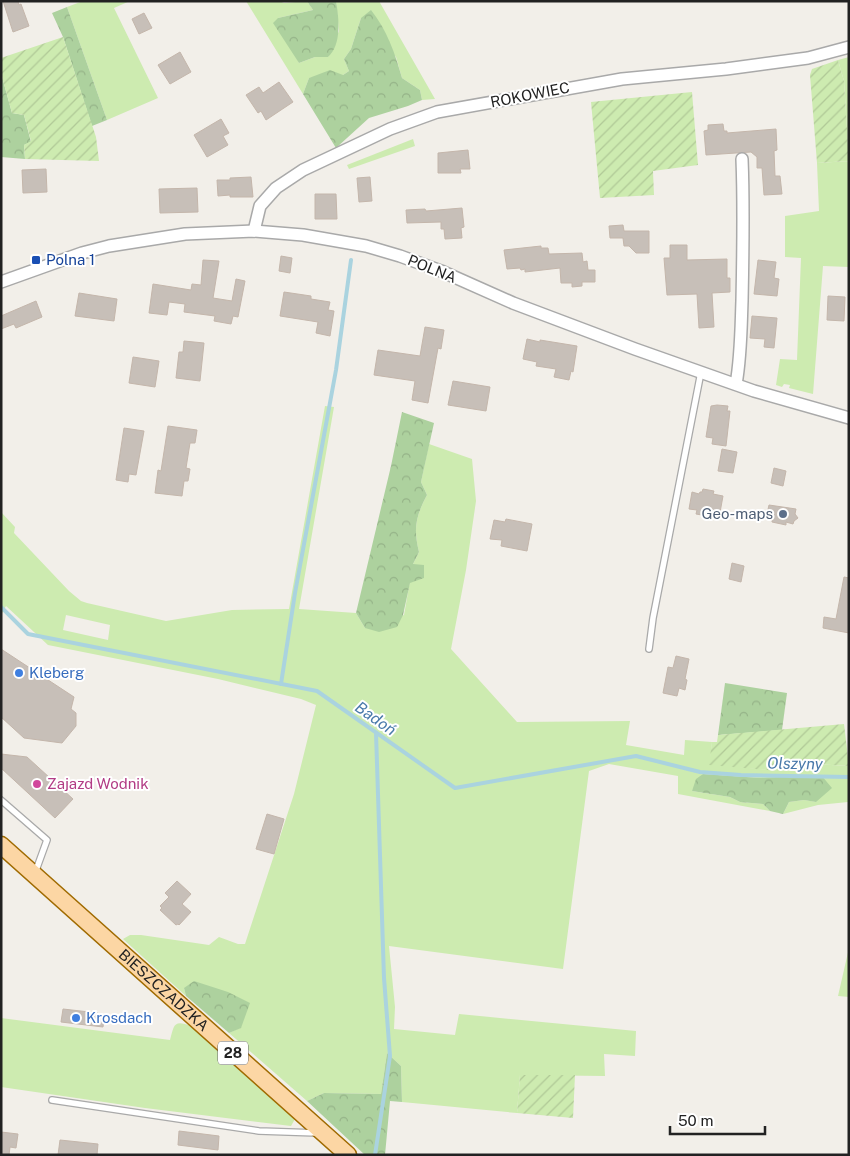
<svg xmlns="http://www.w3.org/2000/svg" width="850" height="1156" viewBox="0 0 850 1156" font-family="'Public Sans',sans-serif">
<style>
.grass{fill:#cdebb0;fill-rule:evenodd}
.forest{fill:url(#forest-crowns)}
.garden{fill:url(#garden-furrows)}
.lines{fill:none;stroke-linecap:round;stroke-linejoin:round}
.stream{stroke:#aad3df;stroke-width:4}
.building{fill:#c7bfb8;stroke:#c4b6ab}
.service-casing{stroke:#a9a9a9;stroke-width:8}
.minor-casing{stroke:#a9a9a9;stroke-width:14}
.primary-casing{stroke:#a06b00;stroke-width:19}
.service{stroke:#fff;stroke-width:5.5}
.minor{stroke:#fff;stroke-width:11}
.primary{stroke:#fcd6a4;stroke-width:16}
.transit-dot{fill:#1a4fb4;stroke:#fff;stroke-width:2}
.service-dot{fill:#5c6f8a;stroke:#fff;stroke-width:2}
.shop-dot{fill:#3f7fe0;stroke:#fff;stroke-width:2}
.hotel-dot{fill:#d1479c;stroke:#fff;stroke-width:2}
.labels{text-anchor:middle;stroke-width:4;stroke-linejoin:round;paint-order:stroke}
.shield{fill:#fff;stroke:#646464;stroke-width:1}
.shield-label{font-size:14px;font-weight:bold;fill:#222}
.street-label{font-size:15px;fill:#222;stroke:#fff}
.transit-label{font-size:15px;fill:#164399;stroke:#fff;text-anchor:start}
.service-label{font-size:15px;fill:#4e5e75;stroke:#fff;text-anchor:end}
.shop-label{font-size:15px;fill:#366cbe;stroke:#fff;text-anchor:start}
.hotel-label{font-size:15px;fill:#b23c85;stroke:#fff;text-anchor:start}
.water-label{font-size:16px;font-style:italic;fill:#4a7aab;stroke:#fff}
</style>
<defs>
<pattern id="forest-crowns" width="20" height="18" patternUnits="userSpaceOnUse" patternTransform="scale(1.25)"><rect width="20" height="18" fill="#add19e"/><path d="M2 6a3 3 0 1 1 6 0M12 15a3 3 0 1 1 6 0" fill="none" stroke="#95b388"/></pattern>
<pattern id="garden-furrows" width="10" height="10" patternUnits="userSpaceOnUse" patternTransform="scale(1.25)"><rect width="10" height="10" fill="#cdebb0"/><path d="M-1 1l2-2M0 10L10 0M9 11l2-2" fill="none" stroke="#b0c997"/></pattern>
</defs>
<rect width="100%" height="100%" fill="#f2efe9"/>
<!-- grass -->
<g class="grass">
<path d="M83,1H130L114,8L158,98L107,120L67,7Z"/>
<path d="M246,1H279L284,3L307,1L313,10L278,18L299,63L315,57H328L339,31L336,1H379L435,99L422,100L420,90L402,78L396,57L361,18L351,49L344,59L349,71L343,75L309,78L303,94Z"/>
<path d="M849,57V267L823,266L813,394L789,388L790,385L784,384L782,387L776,385L780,359L797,360L801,258L785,257V216L819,211L817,163L849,161L844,81L838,60Z"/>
<path d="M413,139L415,146L349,169L347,165Z"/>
<path d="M325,406L334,407L299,609L356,613L365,628L404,615L413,564L419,552C413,528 416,516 427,495L421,482L429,444L472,459L476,501L466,570L451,649L517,722L630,721L626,745L684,755L685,740L712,742L710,764L778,771L779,762L849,766L848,802L818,805L783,814L789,802L804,800L817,802L761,778L703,774L692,791L730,797L740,802L763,804L770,811L678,794V776L609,764L589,771L563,969L389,946L395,1007L394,1029L455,1035L459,1014L636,1031L635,1056L604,1054L605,1076L520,1075L517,1113L402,1102L401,1066L387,1053L381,1094L324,1093L307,1101L229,1033L241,1027L184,988L186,996L123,939L130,935H141L209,945L219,937L238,944H245L294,794L316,705L301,699L218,679L48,645L6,606L1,615V512L15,527L14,533L69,591L81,601L87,603L166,621L232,610L289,609ZM66,615L110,625L108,640L63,630Z"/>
<path d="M849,948V997L838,996Z"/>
<path d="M1,1018L170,1040C174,1026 173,1019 191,1026L295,1119L291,1126L145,1108L1,1087Z"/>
</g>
<!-- forest -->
<g class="forest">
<path d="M307,1H336C339,18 342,45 328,57H315L299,63L273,23L278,18L313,10Z"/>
<path d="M67,7L107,120L92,126L63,37L52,13Z"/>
<path d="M371,10C387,30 395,53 402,78L420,90L422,100L408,106L369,118L336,148L303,94L309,78L330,70L343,75L349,71L344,59L351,49L361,18Z"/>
<path d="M1,73L12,113L24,115L31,142L24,145L25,159L1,157Z"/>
<path d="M402,412L434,423L421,482L427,495C416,516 413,528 419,552L413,564L424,565V578L410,583L403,615L397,627L379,632L365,628L356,613L391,466Z"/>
<path d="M725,683L787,693L782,730L718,735Z"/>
<path d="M703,774L761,778L821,775L832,788L816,802L804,800L789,802L783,814L770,811L763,804L740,802L730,797L692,791L696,779Z"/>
<path d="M194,981L228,992L250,1003L241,1028L229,1033L186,996L184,988Z"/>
<path d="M387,1053L401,1066L402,1102L390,1101L385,1155H365L307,1101L324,1093L381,1094Z"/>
</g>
<!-- garden -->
<g class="garden">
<path d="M63,37L96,137L99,161L25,159L24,145L31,141L24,115L12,113L1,73V58Z"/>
<path d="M838,60L844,81L849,161L817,163L810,75L812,69Z"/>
<path d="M692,92L698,165L653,171L654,195L600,198L591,102Z"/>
<path d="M844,724L849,766L779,762L778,771L709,765L712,742H717L718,735Z"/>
<path d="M520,1075H575L573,1118L517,1113Z"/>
</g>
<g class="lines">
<!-- stream -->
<g class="stream">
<path d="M1,607L28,634L317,691L455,788L636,756L700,772L741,775L849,777"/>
<path d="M281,684L295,593L336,370L351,260"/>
<path d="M375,1155L390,1056L384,978L376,733"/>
</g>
</g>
<!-- building -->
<g class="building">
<path d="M3,1H18L19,5L21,4L29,26L13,32Z"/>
<path d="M144,13L152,28L139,34L132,19Z"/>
<path d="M180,52L191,72L170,84L158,65Z"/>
<path d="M279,82L293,102L266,120L261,111L258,113L246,95L259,87L263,93Z"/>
<path d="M221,119L229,133L223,136L228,145L207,157L194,135Z"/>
<path d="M723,124L724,131H727V133L776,129L777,150L774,151L775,176H780L782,194L764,195L762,168H757V157L751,152L706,155L704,131L708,130V125Z"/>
<path d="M468,150L470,169H460L461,173H438V153Z"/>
<path d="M46,169L47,192L23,193L22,170Z"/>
<path d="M251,177L253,197H230V195L218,196L217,180H230V178Z"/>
<path d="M370,177L372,201L359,202L357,178Z"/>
<path d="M197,188L198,212L160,213L159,189Z"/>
<path d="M315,194H336L337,219H315Z"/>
<path d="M462,208L464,227L461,228L462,238L445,239L444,229H441V222L407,223L406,210L425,209L426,211Z"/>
<path d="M623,225L624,231H649V253H636L629,246H624L623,238H610L609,226Z"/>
<path d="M670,245H687V260L727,259V278H730V292L712,293L714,327L699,328L697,294L667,295L664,258H670Z"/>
<path d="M541,246V248H548L549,254L582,253L583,262L587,261L588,270H595V282H582V286L572,287V283H561L560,268L525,272V269L521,270L520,268L507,269L504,250Z"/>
<path d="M281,256L292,258L290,273L279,271Z"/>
<path d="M203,260L219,261L213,298L232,301L236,279L245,281L238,317L233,316L231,324L214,321L215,316L184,312L185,304L169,302L167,315L149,313L153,284L191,290L192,284L201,285Z"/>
<path d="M758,260L776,262L774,278L779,279L777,296L754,294Z"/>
<path d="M284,292L311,296V299L330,302L328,310L334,311L330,336L316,333L318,322L280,316Z"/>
<path d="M79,293L117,299L114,321L75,316Z"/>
<path d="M828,296L845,297L844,321L827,320Z"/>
<path d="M36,301L42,317L16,328L14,324L1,329V316Z"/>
<path d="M752,316L777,318L774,348L764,347L765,339L750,338Z"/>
<path d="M425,327L444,330L441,349L438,348L428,403L412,400L415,381L374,375L378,350L420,356Z"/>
<path d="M527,339L540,342V340L577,346L573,372L571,371L569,380L554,377L556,369L536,366L537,362L523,359Z"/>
<path d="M184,341L204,343L200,381L176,378L179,352H183Z"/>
<path d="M133,357L159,361L155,387L129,383Z"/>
<path d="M453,381L490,387L486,411L448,405Z"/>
<path d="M717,405L728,406L727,411H730L726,446L712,444L713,438L706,437L711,406Z"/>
<path d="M168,426L197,430L195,443H190L186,468L190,469L188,481H184L182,496L155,493L158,470L161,471Z"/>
<path d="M124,428L144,431L136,475L129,474L128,482L116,480Z"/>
<path d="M722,449L737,452L733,473L718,471Z"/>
<path d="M774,468L786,471L783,486L771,483Z"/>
<path d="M703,489L714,491L713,494L723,496L719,518L696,514L697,510L689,509L692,492L699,494L700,492H702Z"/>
<path d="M769,505L796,509L795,514L798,518L794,521L793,524L786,522V525L772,522V519L766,518Z"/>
<path d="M506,519L532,524L527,551L501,546L502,540L490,539L494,520L505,522Z"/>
<path d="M732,563L744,566L741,582L729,579Z"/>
<path d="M844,577L849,578V633L823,628L824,617L836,619Z"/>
<path d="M1,649L74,697L71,709L76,713V726L62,743L24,738L1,717Z"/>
<path d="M676,656L689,659L685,679L687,680L685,690L679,688L677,696L663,693L668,667L673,668Z"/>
<path d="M1,754L27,757L73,799L55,818L1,768Z"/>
<path d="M267,814L284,819L274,854L256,849Z"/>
<path d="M177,881L191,894L182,904L191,912L179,925L178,924L176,925L160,910L162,908L160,906L169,897L165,893Z"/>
<path d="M63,1009L98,1013L104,1020L103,1027L61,1022Z"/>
<path d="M179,1131L219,1136L218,1150L178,1145Z"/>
<path d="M1,1132L18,1134L16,1148L10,1147L9,1155H1Z"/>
<path d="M60,1140L98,1144L97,1155H58Z"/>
</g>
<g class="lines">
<defs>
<g id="service">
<path d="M649,649L653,618L701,372"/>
<path d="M1,800L47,840L35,873"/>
<path d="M52,1100L259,1131L318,1133"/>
</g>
<g id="minor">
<path d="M254,231L260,206L276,188L303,170L390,129L437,112L622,79L726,69L808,58L849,47"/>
<path d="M1,282L82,253L109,246L185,234L254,231L303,235L366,246L400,256L441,271L513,303L635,349L754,391L849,418"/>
<path d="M736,384C741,357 741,328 742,301C743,253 744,207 742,159"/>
</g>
<g id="primary">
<path id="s1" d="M1,845L348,1155"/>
</g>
</defs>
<!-- service casing -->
<use href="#service" class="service-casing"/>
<!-- minor casing -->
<use href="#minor" class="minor-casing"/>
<!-- primary casing -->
<use href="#primary" class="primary-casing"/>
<!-- service -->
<use href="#service" class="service"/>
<!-- minor -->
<use href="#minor" class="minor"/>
<!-- primary -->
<use href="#primary" class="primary"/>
</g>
<!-- markers -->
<rect class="transit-dot" x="31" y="255" width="10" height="10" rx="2.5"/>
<circle class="service-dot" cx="783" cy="514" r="5"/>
<g class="shop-dot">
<circle cx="19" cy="673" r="5"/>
<circle cx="76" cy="1018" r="5"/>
</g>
<circle class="hotel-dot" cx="37" cy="784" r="5"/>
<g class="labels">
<!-- shield labels -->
<rect class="shield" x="218" y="1041.5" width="30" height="23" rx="4"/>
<g class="shield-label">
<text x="233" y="1058">28</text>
</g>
<!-- street labels -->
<g class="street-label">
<text transform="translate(530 95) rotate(-11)" y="5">ROKOWIEC</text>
<text transform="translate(432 269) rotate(22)" y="5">POLNA</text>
<text dy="5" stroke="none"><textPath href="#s1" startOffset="218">BIESZCZADZKA</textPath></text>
</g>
<!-- transit labels -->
<g class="transit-label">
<text x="46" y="265">Polna 1</text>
</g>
<!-- service labels -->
<g class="service-label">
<text x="773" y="519">Geo-maps</text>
</g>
<!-- shop labels -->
<g class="shop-label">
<text x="29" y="678">Kleberg</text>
<text x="86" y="1023">Krosdach</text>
</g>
<!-- hotel labels -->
<g class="hotel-label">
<text x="47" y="789">Zajazd Wodnik</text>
</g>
<!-- water labels -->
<g class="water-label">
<text transform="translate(376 718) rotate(35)" y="6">Badoń</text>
<text transform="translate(795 763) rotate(1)" y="6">Olszyny</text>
</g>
</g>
<!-- border -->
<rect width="850" height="1156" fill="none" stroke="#222222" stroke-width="5"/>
<!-- scale -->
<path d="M670 1126v8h95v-8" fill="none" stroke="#222222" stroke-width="2.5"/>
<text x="678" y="1126" font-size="15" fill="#222222" stroke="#ffffff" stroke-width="4" paint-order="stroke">50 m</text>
</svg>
